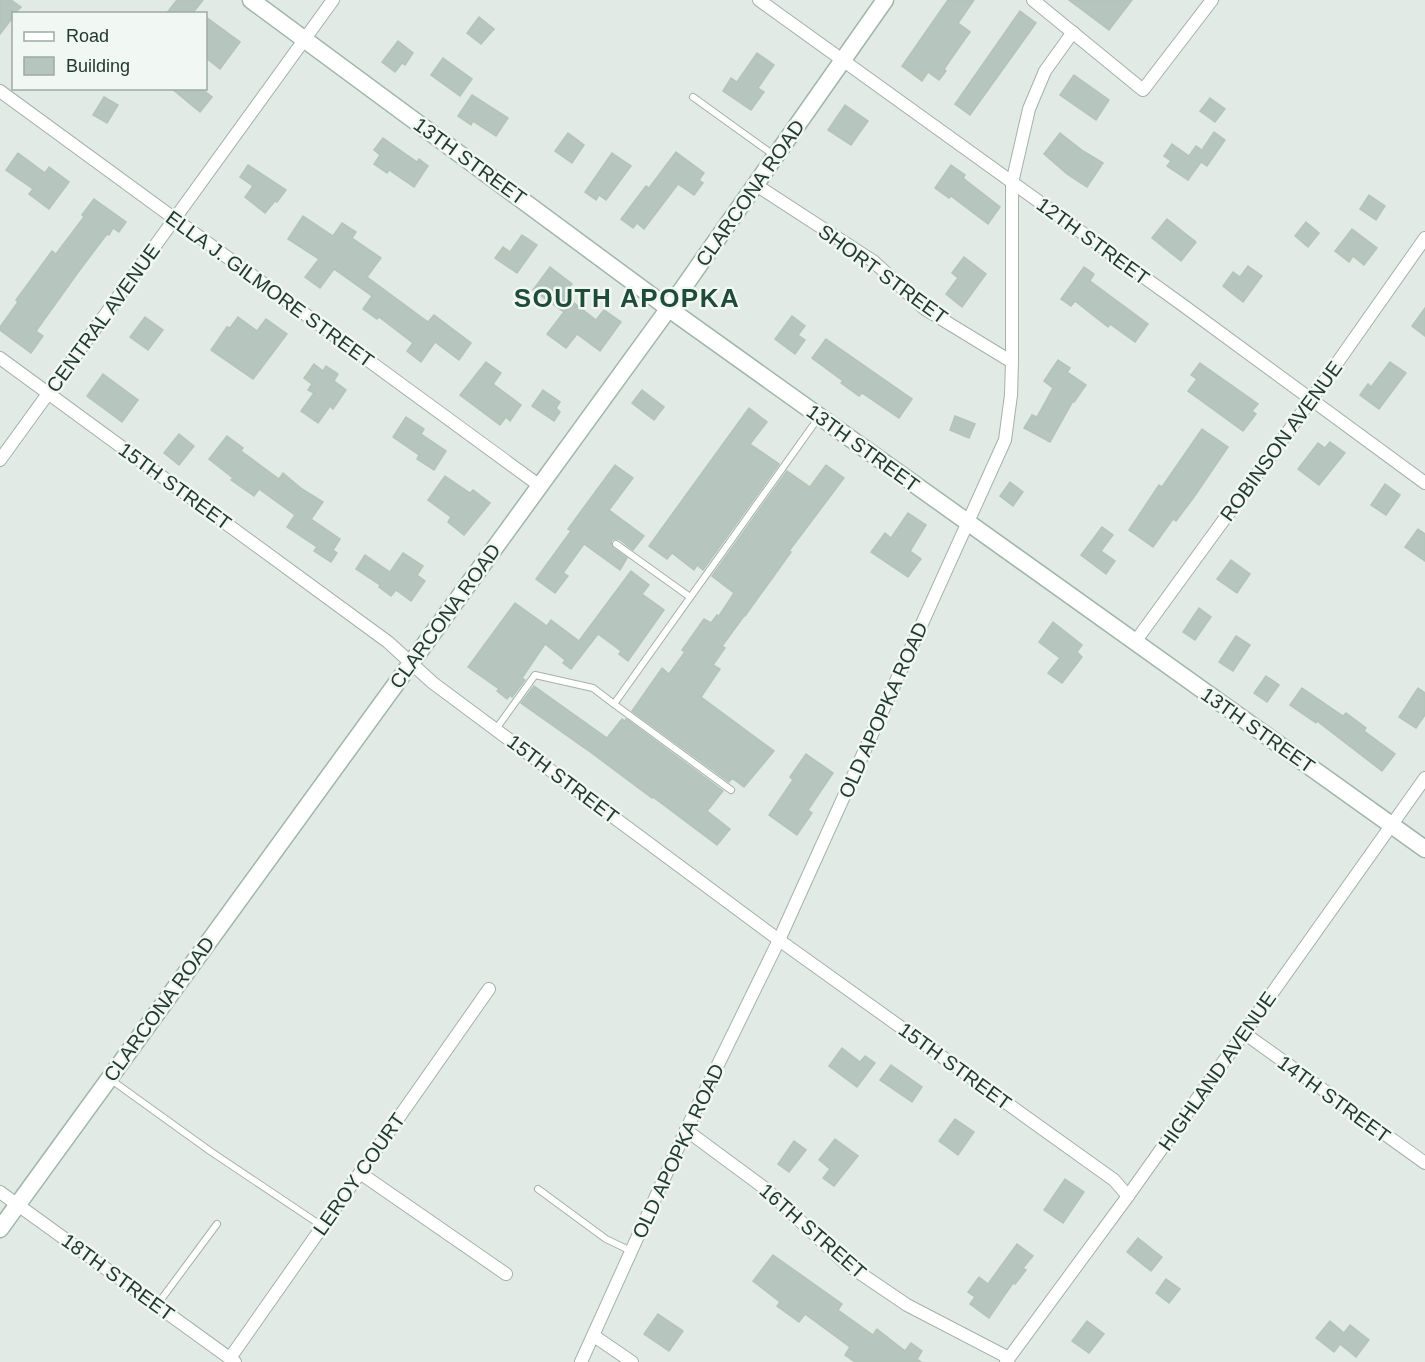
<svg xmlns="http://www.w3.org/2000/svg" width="1425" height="1362" viewBox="0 0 1425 1362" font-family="Helvetica,sans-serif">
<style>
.building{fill:#b6c5bd;stroke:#b3c4ba;stroke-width:1.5}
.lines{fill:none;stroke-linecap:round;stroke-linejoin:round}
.lane-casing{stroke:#a4b2aa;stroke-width:8}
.street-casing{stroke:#a4b2aa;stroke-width:14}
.secondary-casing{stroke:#a0b6aa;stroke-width:19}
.lane{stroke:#fff;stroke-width:6}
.street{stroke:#fff;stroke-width:12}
.secondary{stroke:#fff;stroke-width:16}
.labels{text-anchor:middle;stroke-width:5;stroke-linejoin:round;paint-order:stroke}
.street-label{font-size:20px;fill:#223a2f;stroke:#f1f7f3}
.district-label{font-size:26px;font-weight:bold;letter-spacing:1.5px;fill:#1f4b39;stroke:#f1f7f3}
</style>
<rect width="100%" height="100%" fill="#e1eae4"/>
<!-- building -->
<g class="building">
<path d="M0,0H11L21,7L14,14V16L0,34Z"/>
<path d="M177,0H203L192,14H166Z"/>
<path d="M948,0H974L958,23L970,32L944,69L946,71L939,80L928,72L922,81L902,66Z"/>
<path d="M1069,0H1132L1109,30Z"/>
<path d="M1020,11L1036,23L970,115L955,104Z"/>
<path d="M206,17L240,42L220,69L206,58Z"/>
<path d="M479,17L494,29L481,44L467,33Z"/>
<path d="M398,41L413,53L405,65L402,63L395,72L382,62Z"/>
<path d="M757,53L774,65L758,88L764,92L751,110L723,91L731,78L737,82Z"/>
<path d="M443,58L472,79L460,96L431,75Z"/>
<path d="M1074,75L1109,100L1096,120L1060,95Z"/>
<path d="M171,88H201L212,97L200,112Z"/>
<path d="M472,95L508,118L496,136L473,121L471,125L458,116Z"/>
<path d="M104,97L118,105L107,123L93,115Z"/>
<path d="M1210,98L1225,109L1215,122L1200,111Z"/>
<path d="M845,105L868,121L851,145L828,130Z"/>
<path d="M1214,132L1225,140L1207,166L1201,162L1188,180L1167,166L1171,161L1164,156L1172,144L1189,156L1196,146L1202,150Z"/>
<path d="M568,133L584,145L572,163L555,151Z"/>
<path d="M1060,133L1083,151L1103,163L1087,187L1067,174L1044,154Z"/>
<path d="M383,138L417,162L419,159L428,166L414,187L389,170L387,173L374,164L380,155L374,150Z"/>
<path d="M676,152L704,173L699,180L703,183L694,195L678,184L644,229L637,223L633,228L621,219L646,186L649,188Z"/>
<path d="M18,153L45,173L49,167L69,182L49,209L29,194L33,189L6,170Z"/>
<path d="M612,153L631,166L606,200L599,195L596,200L585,192Z"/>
<path d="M248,165L286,190L277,202L275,201L265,213L245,197L253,186L240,177Z"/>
<path d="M951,165L965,175L963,178L1000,207L988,224L951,196L949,198L935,188Z"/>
<path d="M1369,195L1385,206L1376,220L1360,209Z"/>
<path d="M94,199L126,222L119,232L113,228L109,235L107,234L79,271L36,331L43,336L31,353L0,330V327L18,302L16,300L33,277L52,251L56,254L84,217L82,215Z"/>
<path d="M303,216L333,236L342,223L356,232L352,238L381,258L367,277L428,322L434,315L471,343L459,360L435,342L421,362L407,351L413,343L379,317L377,319L363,309L372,296L334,269L320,288L305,277L319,259L288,239Z"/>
<path d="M1167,219L1196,242L1181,261L1152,238Z"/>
<path d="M1306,222L1319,233L1308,247L1295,236Z"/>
<path d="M1352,229L1377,248L1364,265L1353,256L1349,262L1335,251Z"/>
<path d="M522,235L537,245L517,273L495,258L503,247L510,252Z"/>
<path d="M964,257L986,274L962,307L946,294L958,278L952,273Z"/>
<path d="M1248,266L1262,276L1243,302L1223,286L1233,272L1240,277Z"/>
<path d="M550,267L572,284L564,295L596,320L604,310L621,322L600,351L577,334L566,348L547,334L564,312L533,290Z"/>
<path d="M1084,267L1094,274L1090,281L1148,324L1135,342L1110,324L1108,327L1075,301L1071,306L1061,299Z"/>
<path d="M1425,308V336L1412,326Z"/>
<path d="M792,316L805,326L798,335L805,340L795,354L775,339Z"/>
<path d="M145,317L163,330L148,350L130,337Z"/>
<path d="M238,317L257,331L266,319L287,334L253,379L211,350L227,327L230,328Z"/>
<path d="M826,339L912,399L899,418L862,393L859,396L841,383L843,381L812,358Z"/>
<path d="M1058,360L1070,368L1067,372L1086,385L1074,402L1073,401L1050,442L1024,428L1032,415L1037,417L1053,388L1044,381Z"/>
<path d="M486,362L501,373L493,384L521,405L510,421L506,417L500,425L460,395Z"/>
<path d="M1390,362L1406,373L1379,409L1360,395L1368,384L1371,387Z"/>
<path d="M1200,363L1258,404L1252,411L1256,414L1243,431L1188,391L1197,379L1191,375Z"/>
<path d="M314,364L323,371L326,366L338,374L334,381L346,390L333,409L330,406L318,423L301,411L314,393L308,390L312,384L304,378Z"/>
<path d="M103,374L138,400L122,422L87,396Z"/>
<path d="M543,390L560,402L556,408L560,412L554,421L532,406Z"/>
<path d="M642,390L664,407L654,420L632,403Z"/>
<path d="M749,408L767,422L750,444L779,464L703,570L697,565L694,570L672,553L667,559L649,546Z"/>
<path d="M955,416L975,424L969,438L950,430Z"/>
<path d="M406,417L424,429L421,434L446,451L434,470L417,459L419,455L393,437Z"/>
<path d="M1202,429L1228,447L1194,497L1176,521L1173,519L1153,547L1129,530L1159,485L1162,487Z"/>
<path d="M179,434L194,446L179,465L164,453Z"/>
<path d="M227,436L243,448L241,451L279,479L283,473L302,489L323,502L311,519L340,539L333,550L337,553L331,562L314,551L317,547L287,527L295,515L259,489L254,496L231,480L233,478L209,459Z"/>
<path d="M1330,442L1345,453L1319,485L1298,469L1318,443L1325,448Z"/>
<path d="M615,465L633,478L609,510L644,536L633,550L619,539H614L611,541L613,548L627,558L620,570L584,544L563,573L568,576L555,593L536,579L571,531L568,529Z"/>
<path d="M826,465L844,478L789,551L791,552L745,616H744L722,646L725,648L713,665L720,669L701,697L774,751L744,787L732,778L729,782L632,711L662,668L669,674L685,652L682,650L704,619L711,623L717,615L719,616L734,593L712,576L787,471L810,487Z"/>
<path d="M445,476L470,493L473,490L490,503L464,535L448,522L451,517L428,500Z"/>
<path d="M1010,482L1023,492L1013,506L1000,496Z"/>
<path d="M1385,484L1400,495L1386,515L1371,505Z"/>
<path d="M908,513L926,525L910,551L921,559L908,577L871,552L885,533L891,538Z"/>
<path d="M1102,527L1113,535L1101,551L1115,561L1106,574L1081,555Z"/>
<path d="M1418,529L1425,534V561L1405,547Z"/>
<path d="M403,553L423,566L417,575L425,581L411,601L396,590L391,596L379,587L380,585L356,569L365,555L390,572Z"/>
<path d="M1231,560L1250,574L1237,593L1217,579Z"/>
<path d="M631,571L649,585L642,594L664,610L628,661L619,654L621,651L598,634L571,669L563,663L565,660L545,644L522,678L525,680L512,697L510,695L507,699L497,691L499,689L468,667L515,603L547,626L551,620L579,641Z"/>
<path d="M1199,608L1211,617L1195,640L1183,632Z"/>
<path d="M1053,622L1082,645L1077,652L1082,657L1062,683L1048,673L1060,658L1039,642Z"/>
<path d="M1236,636L1250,645L1233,671L1219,662Z"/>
<path d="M1266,676L1279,685L1267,702L1254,693Z"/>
<path d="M534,686L607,738L622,719L625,721L626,719L723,791L707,811L730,829L717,845L653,797L652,798L593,754L521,703Z"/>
<path d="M1302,688L1343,716L1346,713L1366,728L1364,731L1395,754L1382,771L1317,721L1316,723L1290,705Z"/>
<path d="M1418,688L1425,693V715L1416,728L1399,717Z"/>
<path d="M806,754L833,773L808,810L812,813L797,835L769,815L793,780L790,777Z"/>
<path d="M842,1048L860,1062L865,1056L875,1063L857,1087L829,1066Z"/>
<path d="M891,1065L922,1087L912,1102L880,1080Z"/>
<path d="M955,1119L974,1132L958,1155L939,1141Z"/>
<path d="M835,1139L858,1156L834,1186L823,1178L830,1169L819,1160Z"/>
<path d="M794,1141L806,1150L789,1172L778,1164Z"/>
<path d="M1065,1179L1084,1192L1063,1223L1044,1210Z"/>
<path d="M1138,1238L1162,1257L1151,1271L1127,1252Z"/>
<path d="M1017,1244L1033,1256L1023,1268L1026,1270L1015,1284L1013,1283L989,1318L970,1304L975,1297L968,1292L979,1277L988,1284Z"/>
<path d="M773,1255L842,1304L838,1310L873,1335L877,1329L905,1351L911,1343L922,1351L917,1359L921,1362H855L845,1355L850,1347L805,1314L799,1322L777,1306L780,1302L753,1281Z"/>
<path d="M1166,1279L1180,1289L1169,1303L1156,1293Z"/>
<path d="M658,1314L683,1331L669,1351L644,1334Z"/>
<path d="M1087,1321L1104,1334L1089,1353L1072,1341Z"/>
<path d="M1330,1321L1344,1333L1350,1325L1369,1340L1356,1357L1340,1344L1334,1352L1316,1338Z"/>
</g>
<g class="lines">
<defs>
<g id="lane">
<path d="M693,97L775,156"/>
<path d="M616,544L690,597"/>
<path d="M496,729L535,675L593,688L614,704"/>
<path d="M731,790L614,704L819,417"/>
<path d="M110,1079L210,1151L322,1226"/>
<path d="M538,1189L606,1239L631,1251"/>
<path d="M157,1305L217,1224"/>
</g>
<g id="street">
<path d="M759,0L1184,306L1425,483"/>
<path d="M1033,0L1143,90L1212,0"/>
<path d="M0,91L540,486"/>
<path d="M756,185L873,261L925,309L1012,362"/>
<path d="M0,358L388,642L433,683L779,940L1114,1180L1128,1196"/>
<path d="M0,460L333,0"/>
<path d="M1135,642L1311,400L1425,238"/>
<path d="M1244,1033L1425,1163"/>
<path d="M686,1130L767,1190L845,1263L907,1305L1009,1358"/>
<path d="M360,1173L506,1274"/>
<path d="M0,1192L235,1362"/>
<path d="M594,1336L632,1362"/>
<path d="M230,1358L489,989"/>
<path d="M581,1362L686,1130L779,940L1005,440L1011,395L1012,362V183L1029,109L1045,71L1073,32"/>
<path d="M1006,1362L1128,1196L1425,778"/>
</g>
<g id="secondary">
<path d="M251,0L679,316L1425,849"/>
<path d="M0,1229L669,308L885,0"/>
</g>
</defs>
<!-- lane casing -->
<use href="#lane" class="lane-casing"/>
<!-- street casing -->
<use href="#street" class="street-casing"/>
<!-- secondary casing -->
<use href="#secondary" class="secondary-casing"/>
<!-- lane -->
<use href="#lane" class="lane"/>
<!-- street -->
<use href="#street" class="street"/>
<!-- secondary -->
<use href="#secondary" class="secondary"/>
</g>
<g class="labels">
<!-- street labels -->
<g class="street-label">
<text transform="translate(470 161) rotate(36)" y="7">13TH STREET</text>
<text transform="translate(750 193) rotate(-55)" y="7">CLARCONA ROAD</text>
<text transform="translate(1093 241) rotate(36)" y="7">12TH STREET</text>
<text transform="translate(883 274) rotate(36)" y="7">SHORT STREET</text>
<text transform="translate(270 289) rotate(36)" y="7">ELLA J. GILMORE STREET</text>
<text transform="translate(103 318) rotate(-54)" y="7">CENTRAL AVENUE</text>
<text transform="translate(1281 441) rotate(-54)" y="7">ROBINSON AVENUE</text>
<text transform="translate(863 448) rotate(36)" y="7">13TH STREET</text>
<text transform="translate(175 486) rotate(36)" y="7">15TH STREET</text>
<text transform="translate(445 616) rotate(-54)" y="7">CLARCONA ROAD</text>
<text transform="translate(883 710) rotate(-66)" y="7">OLD APOPKA ROAD</text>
<text transform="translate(1258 730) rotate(35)" y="7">13TH STREET</text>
<text transform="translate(563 779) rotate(37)" y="7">15TH STREET</text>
<text transform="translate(159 1009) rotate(-54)" y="7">CLARCONA ROAD</text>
<text transform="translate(955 1066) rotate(36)" y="7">15TH STREET</text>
<text transform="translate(1217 1071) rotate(-55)" y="7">HIGHLAND AVENUE</text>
<text transform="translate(1334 1099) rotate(36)" y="7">14TH STREET</text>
<text transform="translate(678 1151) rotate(-65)" y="7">OLD APOPKA ROAD</text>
<text transform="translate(359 1174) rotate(-55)" y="7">LEROY COURT</text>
<text transform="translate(813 1231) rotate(41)" y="7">16TH STREET</text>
<text transform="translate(118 1277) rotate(36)" y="7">18TH STREET</text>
</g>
<!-- district labels -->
<g class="district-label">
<text x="627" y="307">SOUTH APOPKA</text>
</g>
</g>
<!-- legend -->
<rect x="12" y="12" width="195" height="78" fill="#f1f7f3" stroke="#9eaba5" stroke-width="1.5"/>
<rect x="24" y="32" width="30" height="9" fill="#ffffff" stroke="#9eaba5" stroke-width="1.5"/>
<text x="66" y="42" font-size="18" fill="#223a2f">Road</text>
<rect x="24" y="57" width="30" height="18" fill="#b6c5bd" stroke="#9eaba5" stroke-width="1.5"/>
<text x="66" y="72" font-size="18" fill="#223a2f">Building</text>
</svg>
